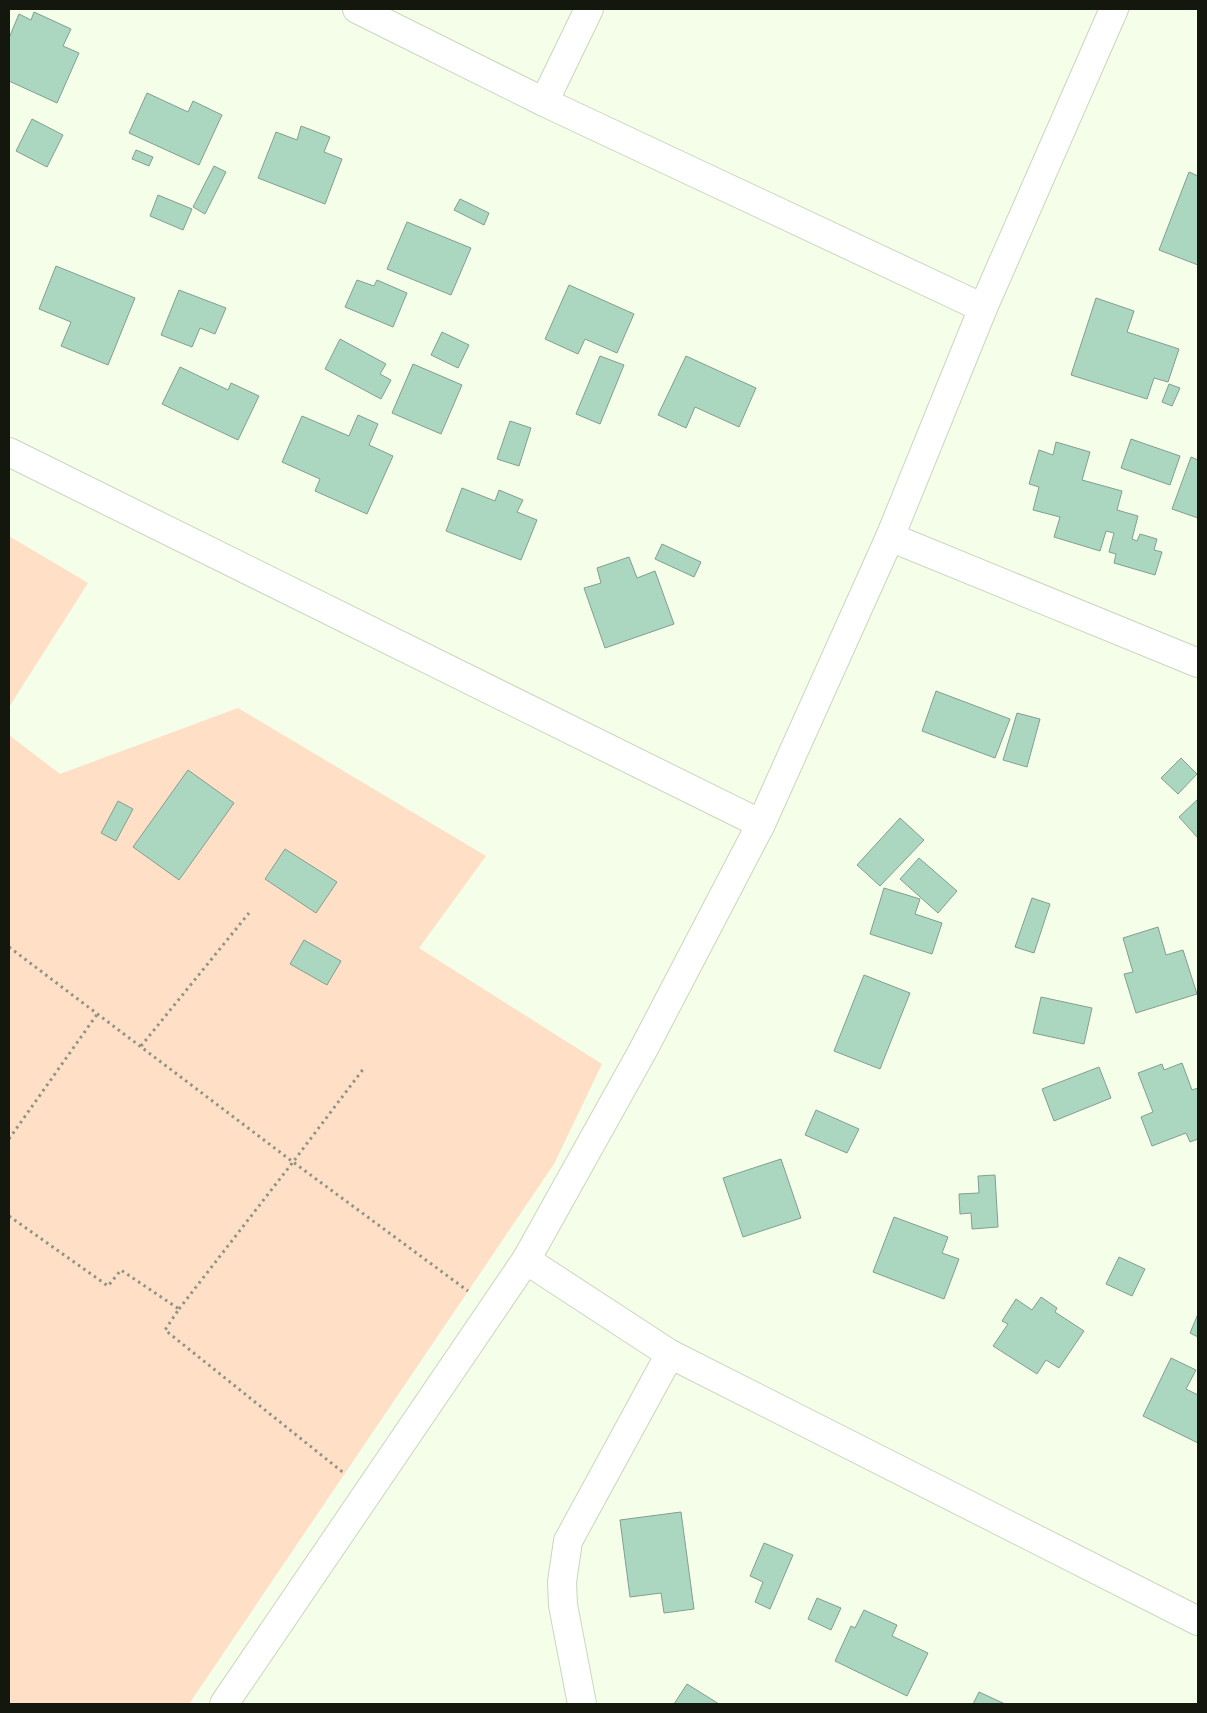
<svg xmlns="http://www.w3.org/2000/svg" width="1207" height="1713" viewBox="0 0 1207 1713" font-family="'Noto Serif',serif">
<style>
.green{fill:#ffdfc5}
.building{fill:#abd7c1;stroke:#839e90}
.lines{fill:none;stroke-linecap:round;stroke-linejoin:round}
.minor-casing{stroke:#cad6bd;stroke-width:30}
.tertiary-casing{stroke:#cad6bd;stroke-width:30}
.path{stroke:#8d9485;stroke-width:3;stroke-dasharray:2.5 4;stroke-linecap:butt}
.minor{stroke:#fff;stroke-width:28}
.tertiary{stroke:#fff;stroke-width:28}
</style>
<rect width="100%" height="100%" fill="#f4fee9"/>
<!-- green -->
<g class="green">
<path d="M9,536L88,583L9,707Z"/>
<path d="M238,708L486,856L419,948L602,1064L554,1164L189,1704H9V735L60,774Z"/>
</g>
<!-- building -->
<g class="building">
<path d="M34,12L71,29L63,46L79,53L57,103L9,81V38L19,14L31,20Z"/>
<path d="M147,93L188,112L193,101L222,115L199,165L129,133Z"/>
<path d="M32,119L63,135L47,167L16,151Z"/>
<path d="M301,126L330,137L324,152L342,159L325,204L258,178L276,132L297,140Z"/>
<path d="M136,150L153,157L149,166L132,159Z"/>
<path d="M214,166L226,172L205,214L193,207Z"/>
<path d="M1189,172L1198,176V265L1159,250Z"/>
<path d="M158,195L192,209L183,230L150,216Z"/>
<path d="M460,199L489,213L484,225L454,210Z"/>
<path d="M407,222L471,248L451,295L387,269Z"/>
<path d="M56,266L135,298L108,365L61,346L71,322L39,309Z"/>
<path d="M357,280L374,286L377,280L407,293L393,327L345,307Z"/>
<path d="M569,285L634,314L617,353L585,339L578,354L545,339Z"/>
<path d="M179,290L226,308L215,334L200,328L192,347L161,335Z"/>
<path d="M1096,298L1134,311L1127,332L1179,349L1168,382L1154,378L1147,399L1071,375Z"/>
<path d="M442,332L469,345L458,368L431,355Z"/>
<path d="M340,339L386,364L380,374L391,380L381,399L325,369Z"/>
<path d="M600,356L624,365L600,424L576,414Z"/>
<path d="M686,356L756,388L739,427L695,407L686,428L658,415Z"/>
<path d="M413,364L462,385L441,434L392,413Z"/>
<path d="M180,367L228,390L231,383L259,396L238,440L162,404Z"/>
<path d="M1169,384L1180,388L1172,406L1162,402Z"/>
<path d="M358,415L378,424L369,445L393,456L367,514L315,491L320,479L282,462L302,416L349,436Z"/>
<path d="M510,421L531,428L519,466L497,459Z"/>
<path d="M1131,439L1180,456L1170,485L1121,468Z"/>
<path d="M1056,442L1090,452L1082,480L1122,491L1117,510L1138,516L1132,539L1137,541L1140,534L1157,539L1154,550L1162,552L1155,575L1114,563L1116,554L1109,552L1114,533L1106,531L1100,551L1054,537L1060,517L1033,510L1039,487L1029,484L1039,450L1053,455Z"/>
<path d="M1191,457L1198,460V518L1172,509Z"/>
<path d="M462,488L495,501L499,490L523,500L517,512L537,520L521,560L446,531Z"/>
<path d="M662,544L701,562L694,577L655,559Z"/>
<path d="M629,557L637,578L655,571L674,624L605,648L584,588L601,583L597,568Z"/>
<path d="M936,691L1010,719L995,758L922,731Z"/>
<path d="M1017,713L1040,719L1027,767L1003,760Z"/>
<path d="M1181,758L1197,774L1178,794L1161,778Z"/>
<path d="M188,770L234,803L179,880L133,847Z"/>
<path d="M1198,799V838L1179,817Z"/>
<path d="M118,801L133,809L116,841L101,833Z"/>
<path d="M900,818L924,840L880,886L857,865Z"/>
<path d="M285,849L337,882L316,913L265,879Z"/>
<path d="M919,858L957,891L938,913L900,879Z"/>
<path d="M884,888L920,899L915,914L942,923L932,954L870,934Z"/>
<path d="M1032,898L1050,904L1034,953L1015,947Z"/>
<path d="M1158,927L1166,955L1183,950L1197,994L1136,1013L1124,974L1133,972L1123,938Z"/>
<path d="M304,940L341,961L327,985L290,964Z"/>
<path d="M864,975L910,993L880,1069L834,1051Z"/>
<path d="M1041,997L1092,1008L1084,1044L1033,1033Z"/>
<path d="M1182,1063L1192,1090L1198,1088V1139L1190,1142L1186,1133L1152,1146L1141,1117L1153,1112L1138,1073L1162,1064L1164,1070Z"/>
<path d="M1099,1067L1111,1098L1054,1121L1042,1089Z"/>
<path d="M816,1110L859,1129L847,1153L805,1135Z"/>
<path d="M781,1159L801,1218L743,1237L723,1178Z"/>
<path d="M995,1175L998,1227L972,1229L971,1213L960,1214L959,1194L979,1193L978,1176Z"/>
<path d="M894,1217L948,1237L942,1253L959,1259L944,1299L873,1272Z"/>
<path d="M1119,1257L1145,1269L1132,1296L1106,1284Z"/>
<path d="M1041,1297L1057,1308L1055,1312L1084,1331L1059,1368L1046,1360L1037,1374L993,1346L1008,1324L1002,1321L1016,1299L1032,1310Z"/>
<path d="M1198,1314V1337L1190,1333Z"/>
<path d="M1171,1358L1196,1370L1186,1389L1198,1395V1443L1143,1416Z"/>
<path d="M681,1512L694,1609L664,1613L661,1593L630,1597L620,1520Z"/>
<path d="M764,1543L793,1555L770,1609L755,1602L763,1582L750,1576Z"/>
<path d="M817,1598L841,1608L831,1630L808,1619Z"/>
<path d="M864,1610L897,1625L892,1636L928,1653L907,1696L835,1661L851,1626L855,1628Z"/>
<path d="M687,1684L719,1704H674Z"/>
<path d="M979,1692L1005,1704H973Z"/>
</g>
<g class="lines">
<defs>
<g id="minor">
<path d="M357,9L544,102L983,308"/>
<path d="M544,102L589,9"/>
<path d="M9,452L761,824"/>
<path d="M890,537L1198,663"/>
<path d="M526,1260L670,1354L1198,1621"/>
<path d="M582,1704L563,1605L562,1582L568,1541L670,1354"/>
</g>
<path id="tertiary" d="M224,1704L526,1260L642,1052L761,824L890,537L983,308L1114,9"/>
</defs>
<!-- minor casing -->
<use href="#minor" class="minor-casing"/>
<!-- tertiary casing -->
<use href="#tertiary" class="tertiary-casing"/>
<!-- path -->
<g class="path">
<path d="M9,947L293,1162L468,1291"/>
<path d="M141,1046L249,913"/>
<path d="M9,1139L98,1013"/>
<path d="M9,1216L108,1286L121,1270L179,1309L165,1330L345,1474"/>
<path d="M179,1309L293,1162L364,1068"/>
</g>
<!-- minor -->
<use href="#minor" class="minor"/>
<!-- tertiary -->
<use href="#tertiary" class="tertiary"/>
</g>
<!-- border -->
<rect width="1207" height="1713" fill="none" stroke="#13170e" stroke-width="20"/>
</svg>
